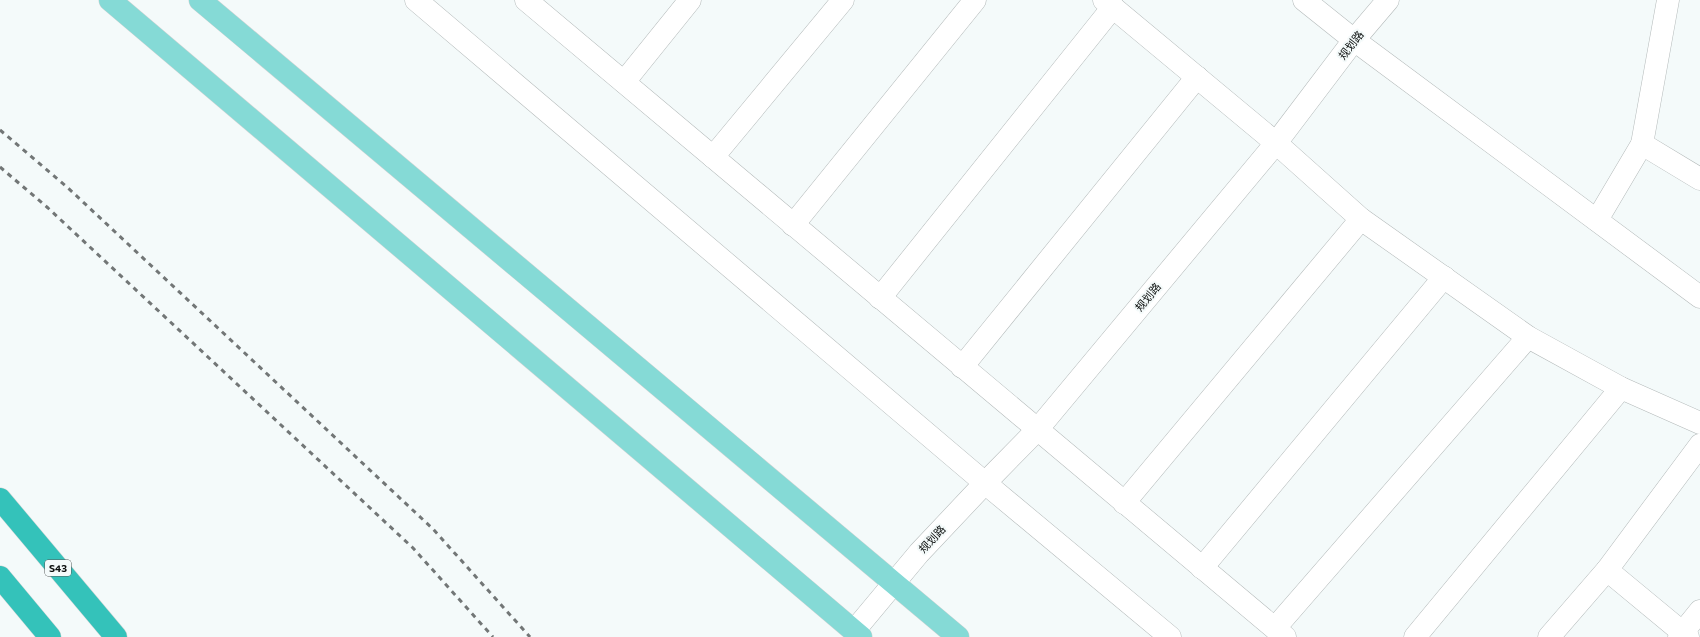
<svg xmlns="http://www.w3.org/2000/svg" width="1700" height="637" viewBox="0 0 1700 637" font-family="Commissioner,'Noto Sans SC',sans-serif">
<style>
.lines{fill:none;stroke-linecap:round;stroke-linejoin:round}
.minor-casing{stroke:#b3b9b9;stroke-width:23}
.primary-casing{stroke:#d3d4d4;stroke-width:23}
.motorway-casing{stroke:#d3d4d4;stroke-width:23}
.minor{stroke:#fff;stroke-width:22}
.primary{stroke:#85dad6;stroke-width:22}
.motorway{stroke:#34c2ba;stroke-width:22}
.rail{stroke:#727676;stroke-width:3;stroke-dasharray:5 5;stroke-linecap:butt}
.labels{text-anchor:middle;stroke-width:4;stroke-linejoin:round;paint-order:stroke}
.shield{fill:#f4fafa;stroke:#525656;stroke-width:1}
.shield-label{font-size:10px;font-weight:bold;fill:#0d100f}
.street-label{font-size:11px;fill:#0d100f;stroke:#f4fafa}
</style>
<rect width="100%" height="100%" fill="#f4fafa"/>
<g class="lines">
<defs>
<g id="minor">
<path d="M416,0L985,483L1170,637"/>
<path d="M526,0L1285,637"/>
<path d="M1104,0L1276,143L1361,219L1528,337L1621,388L1700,423"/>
<path d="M1304,0L1354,40L1700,297"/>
<path d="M624,82L690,0"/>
<path d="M1642,144L1668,0"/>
<path d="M713,157L843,0"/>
<path d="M1597,220L1642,144L1700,179"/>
<path d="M793,225L975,0"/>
<path d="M880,298L1113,7"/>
<path d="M962,367L1197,77"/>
<path d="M1124,503L1361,219"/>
<path d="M1202,568L1444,277"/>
<path d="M1607,570L1700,445"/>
<path d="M1275,628L1528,337"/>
<path d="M854,631L919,553L985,483L1037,430L1276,143L1354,40L1388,0"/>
<path d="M1415,637L1621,388"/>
<path d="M1549,637L1607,570L1688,637"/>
<path d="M1679,637L1700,611"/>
</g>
<g id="primary">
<path d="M110,0L861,637"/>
<path d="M200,0L958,637"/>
</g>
<g id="motorway">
<path d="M0,499L116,637"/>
<path d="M0,577L50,637"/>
</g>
</defs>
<!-- minor casing -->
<use href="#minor" class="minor-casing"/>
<!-- primary casing -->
<use href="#primary" class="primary-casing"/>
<!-- motorway casing -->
<use href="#motorway" class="motorway-casing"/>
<!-- minor -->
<use href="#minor" class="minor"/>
<!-- primary -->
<use href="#primary" class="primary"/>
<!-- motorway -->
<use href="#motorway" class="motorway"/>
<!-- rail -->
<g class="rail">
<path d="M0,130L67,187L433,529L530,637"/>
<path d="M0,167L48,208L413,548L493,637"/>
</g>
</g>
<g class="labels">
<!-- shield labels -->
<rect class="shield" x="45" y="560" width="26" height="16" rx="3"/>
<g class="shield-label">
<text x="58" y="572">S43</text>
</g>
<!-- street labels -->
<g class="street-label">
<text transform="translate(1351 45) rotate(-52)" y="4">规划路</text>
<text transform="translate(1148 297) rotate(-50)" y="4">规划路</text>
<text transform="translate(932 539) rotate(-47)" y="4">规划路</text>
</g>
</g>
</svg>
